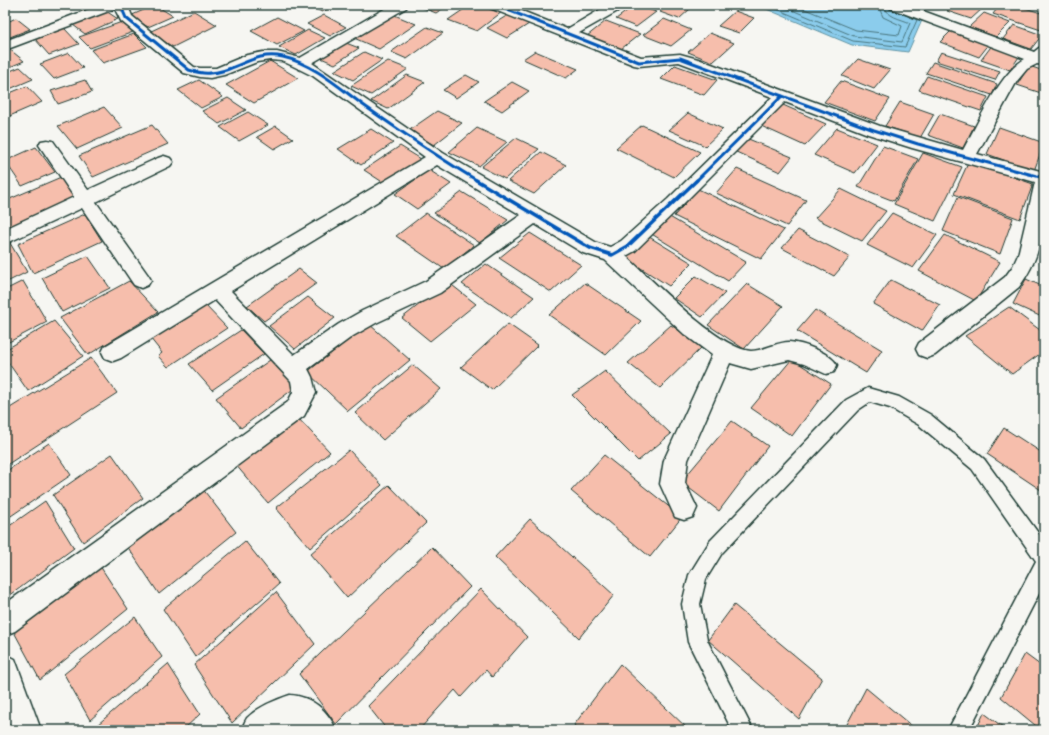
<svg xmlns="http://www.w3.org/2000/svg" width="1049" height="735" viewBox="0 0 1049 735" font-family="'Balsamiq Sans',sans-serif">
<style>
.water{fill:#8bccec;stroke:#6093a2}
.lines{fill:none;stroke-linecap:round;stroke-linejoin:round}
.shore{stroke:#4a767e;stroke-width:1}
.building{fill:#f6beac;stroke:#1f3d34}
.lane-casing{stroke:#1f3d34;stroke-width:3}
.street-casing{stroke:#1f3d34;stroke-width:3}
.lane{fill:#f6f6f2;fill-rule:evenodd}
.street{fill:#f6f6f2;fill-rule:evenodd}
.cycleway-far1-casing{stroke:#f6f6f2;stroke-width:4.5}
.cycleway-casing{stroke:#f6f6f2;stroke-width:6}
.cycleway-far1{stroke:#0057b8;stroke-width:3}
.cycleway{stroke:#0057b8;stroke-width:3.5}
</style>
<rect width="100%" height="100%" fill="#f6f6f2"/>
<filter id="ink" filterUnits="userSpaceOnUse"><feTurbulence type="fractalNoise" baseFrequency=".025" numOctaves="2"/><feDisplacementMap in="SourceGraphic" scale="8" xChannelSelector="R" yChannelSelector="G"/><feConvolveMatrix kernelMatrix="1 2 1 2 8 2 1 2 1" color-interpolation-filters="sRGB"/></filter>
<g filter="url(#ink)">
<!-- water -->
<path class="water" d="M757,5H889L923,18L908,52L852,45Z"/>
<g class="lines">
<!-- shore -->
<g class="shore">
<path d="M767,5L853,41L905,47L917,20L891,9"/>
<path d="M780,5L854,36L902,42L910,23C900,18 887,18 884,5"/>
<path d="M795,5L856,30L899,35L902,26L883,17L878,5"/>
</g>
</g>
<!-- building -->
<g class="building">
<path d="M75,5H105L85,13Z"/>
<path d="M155,5L173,16L148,27L130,16Z"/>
<path d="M307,5H335L322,12Z"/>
<path d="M416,5H448L436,13Z"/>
<path d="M470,5H484L502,12L477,31L448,20Z"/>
<path d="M515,5H536L529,10Z"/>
<path d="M635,5L656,12L636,27L616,19Z"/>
<path d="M668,5H683L691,8L679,19L660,12Z"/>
<path d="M954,5H976L983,8L971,19L947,11Z"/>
<path d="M1000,5H1016L1044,14V31L993,14Z"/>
<path d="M106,11L118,19L85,34L73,25Z"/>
<path d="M194,11L217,25L173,47L149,32Z"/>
<path d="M735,11L754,18L739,33L718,26Z"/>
<path d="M984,13L1010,23L996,37L969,27Z"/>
<path d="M392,14L416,24L379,49L354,38Z"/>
<path d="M324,15L346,27L330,36L307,24Z"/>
<path d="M508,15L529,24L507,38L487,28Z"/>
<path d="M277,17L304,31L277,45L251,31Z"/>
<path d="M16,18L30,29L5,39V23Z"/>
<path d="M664,19L691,30L671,46L643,35Z"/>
<path d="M606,21L640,34L621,49L587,36Z"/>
<path d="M122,22L133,32L90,48L79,37Z"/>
<path d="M1014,25L1042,35L1031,49L1003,39Z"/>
<path d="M427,27L443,33L407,59L391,52Z"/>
<path d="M64,28L79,44L49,55L35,39Z"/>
<path d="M308,30L325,38L296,55L279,47Z"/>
<path d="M952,30L990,43L979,57L940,42Z"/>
<path d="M710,33L734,43L713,62L688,52Z"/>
<path d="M134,34L147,47L103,63L91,50Z"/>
<path d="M346,43L359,48L335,64L321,58Z"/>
<path d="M993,44L1021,54L1010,70L981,60Z"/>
<path d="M8,48L24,61L5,69V49Z"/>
<path d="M535,51L578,69L566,78L523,59Z"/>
<path d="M364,52L382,60L353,80L334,71Z"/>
<path d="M941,52L1000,71L995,80L936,61Z"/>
<path d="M69,53L83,68L54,79L40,64Z"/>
<path d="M858,59L890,70L874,89L842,76Z"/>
<path d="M270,61L298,78L254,103L226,85Z"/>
<path d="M388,61L408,69L371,95L351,86Z"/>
<path d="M933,62L997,84L992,95L926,73Z"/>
<path d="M675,65L717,80L704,95L661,79Z"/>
<path d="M1029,66L1044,71V94L1017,85Z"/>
<path d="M20,67L33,79L5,91V73Z"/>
<path d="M407,75L425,82L388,109L371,101Z"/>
<path d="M466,75L479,82L456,98L443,90Z"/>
<path d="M927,76L988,97L981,111L919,90Z"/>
<path d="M85,80L92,92L58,104L51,91Z"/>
<path d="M199,80L223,97L201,108L178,90Z"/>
<path d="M841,81L890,99L875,121L824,102Z"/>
<path d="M512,82L529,91L502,111L484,101Z"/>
<path d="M27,86L42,102L5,118V95Z"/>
<path d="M228,98L246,110L219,124L202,111Z"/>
<path d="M900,102L934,114L920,138L885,126Z"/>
<path d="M783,105L826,124L805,146L761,126Z"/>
<path d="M104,107L123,128L77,149L58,126Z"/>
<path d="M437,111L462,123L434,145L408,131Z"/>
<path d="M248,112L268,125L239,141L220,127Z"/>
<path d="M688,113L723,129L705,146L669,130Z"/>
<path d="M940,114L974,126L963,148L928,135Z"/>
<path d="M152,125L168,144L93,177L79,156Z"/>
<path d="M642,125L700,152L674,177L616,148Z"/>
<path d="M276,126L293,138L274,149L257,137Z"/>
<path d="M999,127L1044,143L1034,171L987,154Z"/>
<path d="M477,128L507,142L479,166L449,152Z"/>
<path d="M837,128L877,144L855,173L814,155Z"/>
<path d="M371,129L393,143L361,165L338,149Z"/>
<path d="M516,138L539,149L505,179L481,167Z"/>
<path d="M746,138L792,157L780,172L734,151Z"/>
<path d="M400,146L421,159L384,183L364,170Z"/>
<path d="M883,146L918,159L894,201L858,187Z"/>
<path d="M36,147L55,172L22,186L5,161Z"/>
<path d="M541,152L566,165L534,194L508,181Z"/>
<path d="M923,153L962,167L935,221L894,204Z"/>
<path d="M969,161L1033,184L1020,219L954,194Z"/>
<path d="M737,169L806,200L787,226L716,193Z"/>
<path d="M429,170L451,184L417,209L395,194Z"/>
<path d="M61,177L75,198L5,229V201Z"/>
<path d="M698,189L784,230L761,259L674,216Z"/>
<path d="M841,189L886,211L862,241L815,218Z"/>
<path d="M462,192L508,220L480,243L434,213Z"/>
<path d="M958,197L1013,218L1000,254L943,231Z"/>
<path d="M426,213L474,245L444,269L396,236Z"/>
<path d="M892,213L937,235L913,268L867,245Z"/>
<path d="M85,214L102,241L33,273L18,244Z"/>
<path d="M668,216L746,262L728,281L650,233Z"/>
<path d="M798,230L850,257L834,276L782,248Z"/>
<path d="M530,233L581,265L551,292L499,258Z"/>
<path d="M646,235L692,263L669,286L622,256Z"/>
<path d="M945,235L1000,262L976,301L919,271Z"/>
<path d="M10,243L27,272L5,283V245Z"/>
<path d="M88,256L110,288L62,312L42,278Z"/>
<path d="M486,264L534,297L511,318L462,284Z"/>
<path d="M299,269L317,283L264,321L247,306Z"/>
<path d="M696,276L725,293L702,317L674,298Z"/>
<path d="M1026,279L1044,287V318L1013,304Z"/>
<path d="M891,280L940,305L922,331L873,304Z"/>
<path d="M23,281L47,322L5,344V290Z"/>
<path d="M129,281L158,312L88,355L60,318Z"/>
<path d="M448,282L476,304L430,341L402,318Z"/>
<path d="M585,283L641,321L606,355L549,315Z"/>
<path d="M747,284L783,306L744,349L708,325Z"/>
<path d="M308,297L335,318L295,349L269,326Z"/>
<path d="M204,304L227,328L168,367L158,356L162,353L150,338Z"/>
<path d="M1009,307L1044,333V351L1012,374L965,336Z"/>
<path d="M815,310L882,350L866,373L797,331Z"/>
<path d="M54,321L83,356L28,391L5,358V350Z"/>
<path d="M369,324L410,360L348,411L307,372Z"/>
<path d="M508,324L538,345L492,390L461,367Z"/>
<path d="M671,325L702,347L660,388L628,363Z"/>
<path d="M241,330L264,354L212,390L189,364Z"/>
<path d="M91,358L117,393L5,466V411Z"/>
<path d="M792,359L831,384L792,436L751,408Z"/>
<path d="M270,360L296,387L241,428L216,398Z"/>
<path d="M413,365L441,389L383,440L355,413Z"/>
<path d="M605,371L671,434L638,461L572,395Z"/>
<path d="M297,417L330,452L268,503L235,464Z"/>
<path d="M732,421L768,446L719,511L681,482Z"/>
<path d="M1004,428L1044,454V492L987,454Z"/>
<path d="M49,443L71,475L5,520V472Z"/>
<path d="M349,450L382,485L310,548L276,508Z"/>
<path d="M112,454L143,498L83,542L53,495Z"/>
<path d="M604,455L682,517L650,557L571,491Z"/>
<path d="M389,485L426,523L347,598L310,554Z"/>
<path d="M202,488L236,532L159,594L127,546Z"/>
<path d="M45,501L74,548L5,599V529Z"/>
<path d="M530,519L614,595L579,638L495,557Z"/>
<path d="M245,541L279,584L195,657L163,609Z"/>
<path d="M432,547L470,587L336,724L299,674Z"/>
<path d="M100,566L128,609L40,680L14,632Z"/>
<path d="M481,589L527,637L492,677L486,670L461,697L455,690L419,730H387L368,706Z"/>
<path d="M276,592L315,644L232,723L194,665Z"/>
<path d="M734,605L822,678L799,719L708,640Z"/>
<path d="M135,617L162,657L90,720L64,674Z"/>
<path d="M1025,654L1044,668V730H1041L1001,697Z"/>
<path d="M168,664L200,714L183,730H100L97,725Z"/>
<path d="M620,664L689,730H578L574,725Z"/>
<path d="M866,688L914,728L913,730H844Z"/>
<path d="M984,713L1007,730H976Z"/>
</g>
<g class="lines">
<defs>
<path id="lane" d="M868,388L899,397L931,415L984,459L1044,541V584L969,730H948L1036,561L972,469L919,425L890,408L870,402L858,410L722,553L706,579L700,604L707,640L753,730H732L688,642L682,604L689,575L710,541L846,400Z"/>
<g id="street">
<path d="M100,5H131L130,11L132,16L194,67L200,68H216L247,55L263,52H277L300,58L391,5H408L406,8L312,63L443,153L597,243L610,247L621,241L668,199L772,97L679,62L639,66L634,65L490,8L488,5H507L567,29L608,5H625L623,8L579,33L641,57L680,54L698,59L880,126L963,150C977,125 1000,72 1025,59L890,8L888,5H907L1034,52L1039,48L1044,47V65L1037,64L1027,69L1017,81L977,154L1044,172C1044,217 1047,249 1019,287L935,355L927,358L919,355L916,349L919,343L1005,277L1013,266L1018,255L1035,182L912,148L868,134L785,102L680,207L635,251L626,256C651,279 719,349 751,351C763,351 777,342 789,342C803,343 831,353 837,365L834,372L826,374L804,364L789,360L751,369L730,363L688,460L685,483L697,508L693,517L684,520L675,517L660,484L664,460L712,355L684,334L605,260L583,253L535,224L440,293L376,323L353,336L308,369L312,377L316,393L304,416L15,631L5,635V604L288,402L293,392L291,381L215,300L121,358L113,361L105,358L102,352L105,346L425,157L313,76L293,66L282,61L270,60L257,62L224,75L210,78L200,77L184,73L121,21L116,11L117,8L5,50V41ZM437,165L521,215L426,281L362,311L339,324L294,355L231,291Z"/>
<path d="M47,140L53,141L88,190L158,158L164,156L170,158L173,162L170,166L96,202L148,275L151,280L148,285L141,288L134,285L82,208L5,244V229L74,197L39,145L41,141Z"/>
<path d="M5,654L15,659L41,730H11L5,713Z"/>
<path d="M290,695C311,696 329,711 336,730H300L295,726H290L283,730H242C243,726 245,721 247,718C258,707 275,700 290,695Z"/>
</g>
</defs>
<!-- lane casing -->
<use href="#lane" class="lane-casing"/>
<!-- street casing -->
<use href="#street" class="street-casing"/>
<!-- lane -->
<use href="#lane" class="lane"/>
<!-- street -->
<use href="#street" class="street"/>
<defs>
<g id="cycleway-far1">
<path d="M124,5L123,11L126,18L189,70C196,72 203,74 210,73C237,72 254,50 283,57C314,64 341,89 366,107C403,133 439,158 478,181"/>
<path d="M495,5L639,62L680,58L874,130L918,144L1044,178"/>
<path d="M696,181L782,96"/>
</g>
<path id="cycleway" d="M476,180L590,248L612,255L628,246L697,180"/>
</defs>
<!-- cycleway-far1 casing -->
<use href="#cycleway-far1" class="cycleway-far1-casing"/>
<!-- cycleway casing -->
<use href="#cycleway" class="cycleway-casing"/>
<!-- cycleway-far1 -->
<use href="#cycleway-far1" class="cycleway-far1"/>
<!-- cycleway -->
<use href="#cycleway" class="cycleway"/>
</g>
</g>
<!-- margin -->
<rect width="1049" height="735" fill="none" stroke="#f6f6f2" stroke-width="20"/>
<rect x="10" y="10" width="1029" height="715" fill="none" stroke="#1f3d34" stroke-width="1.5" filter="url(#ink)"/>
</svg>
